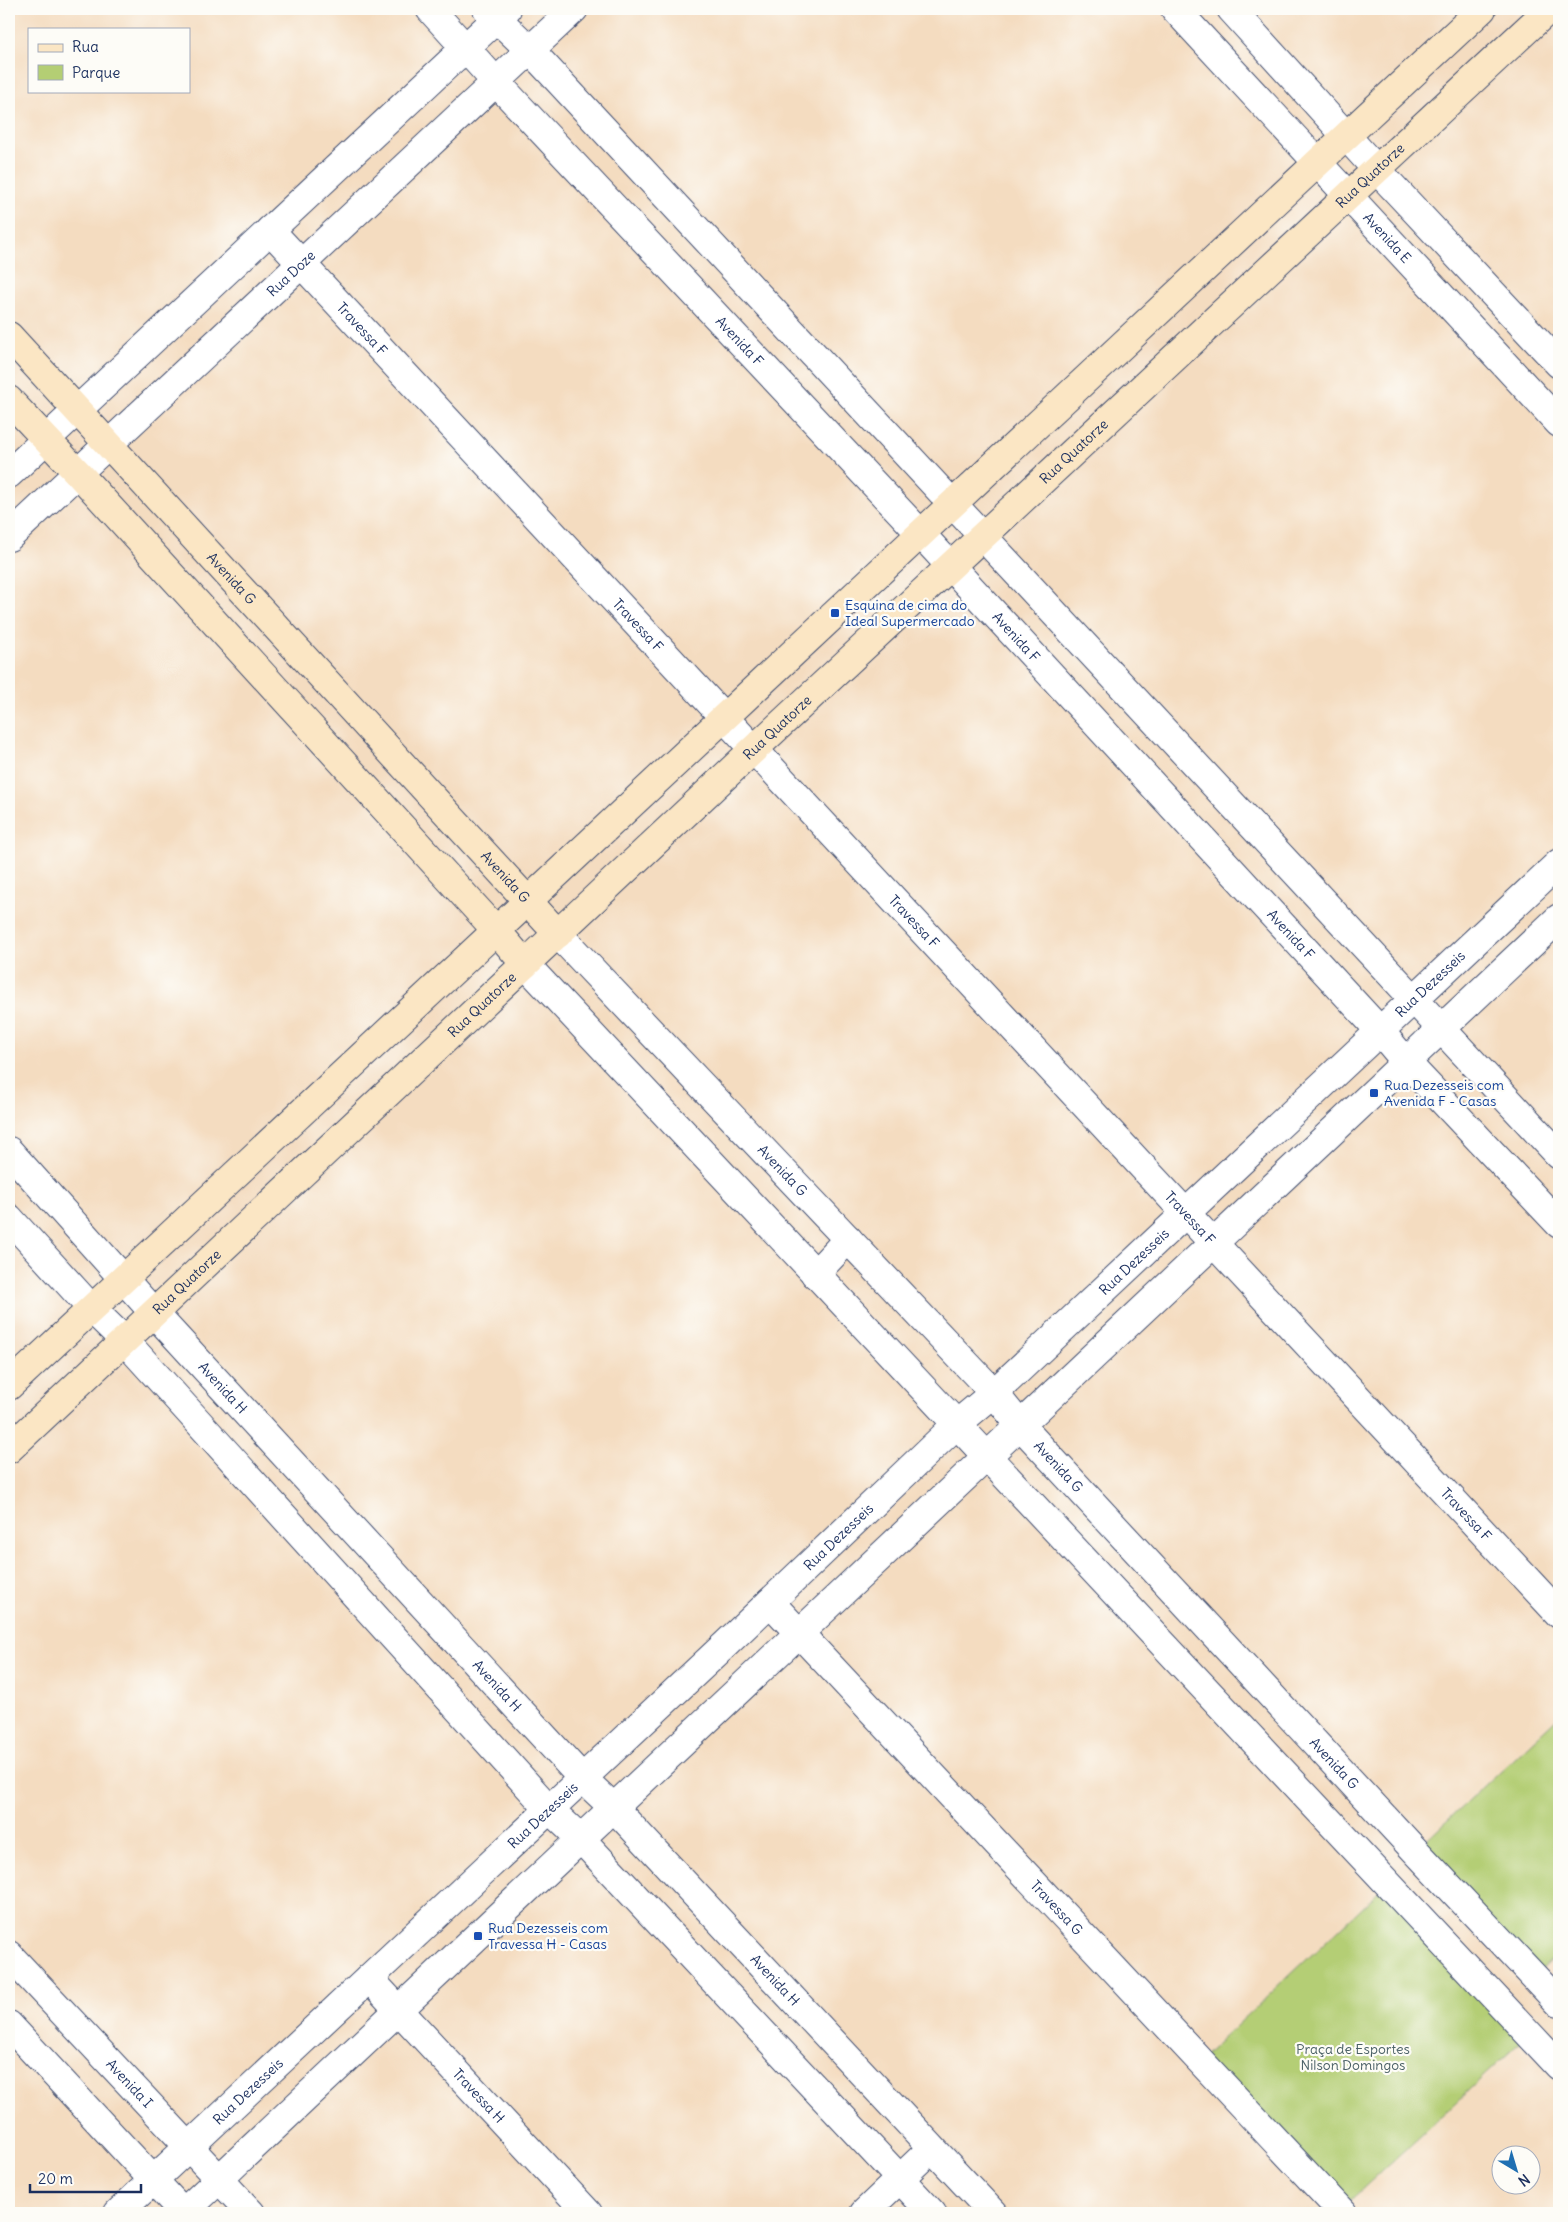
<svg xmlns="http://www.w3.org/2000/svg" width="1568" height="2222" viewBox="0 0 1568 2222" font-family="Delius,sans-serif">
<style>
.park{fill:#b4ce74;stroke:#687e69}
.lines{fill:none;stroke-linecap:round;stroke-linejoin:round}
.street-casing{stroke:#3c496d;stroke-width:30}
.secondary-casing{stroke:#3c496d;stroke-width:30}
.street{stroke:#fff;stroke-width:28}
.secondary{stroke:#fbe6c4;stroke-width:28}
.transit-dot{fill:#1a4fb4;stroke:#fdfcf7;stroke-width:2}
.labels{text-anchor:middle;stroke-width:4.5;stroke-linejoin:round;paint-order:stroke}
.street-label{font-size:14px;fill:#1b2f5e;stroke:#fdfcf7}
.transit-label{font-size:14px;fill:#164399;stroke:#fdfcf7;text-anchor:start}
.park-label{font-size:14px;fill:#495f65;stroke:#fdfcf7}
</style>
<rect width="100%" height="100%" fill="#fdfcf7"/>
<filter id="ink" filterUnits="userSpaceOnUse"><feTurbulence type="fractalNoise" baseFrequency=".02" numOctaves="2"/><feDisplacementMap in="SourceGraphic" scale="10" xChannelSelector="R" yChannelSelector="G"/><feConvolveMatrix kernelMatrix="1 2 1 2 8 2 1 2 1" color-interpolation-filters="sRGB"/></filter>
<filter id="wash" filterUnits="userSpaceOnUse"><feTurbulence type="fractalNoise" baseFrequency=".0096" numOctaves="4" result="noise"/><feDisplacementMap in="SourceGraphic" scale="20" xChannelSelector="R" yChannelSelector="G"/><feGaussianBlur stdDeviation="1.12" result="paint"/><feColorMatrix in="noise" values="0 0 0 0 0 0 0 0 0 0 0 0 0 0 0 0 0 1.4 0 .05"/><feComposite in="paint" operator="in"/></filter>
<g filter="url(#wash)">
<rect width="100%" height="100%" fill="#f4dcc0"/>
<!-- park -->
<g class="park">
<path d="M1559,1716V1953L1536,1975L1416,1850Z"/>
<path d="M1389,1882L1529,2034L1341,2209L1200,2060Z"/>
</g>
</g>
<g filter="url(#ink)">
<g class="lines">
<defs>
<g id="street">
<path id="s1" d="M430,9L496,82L921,534L1380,1031L1406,1062L1559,1224"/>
<path d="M487,9L530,50L1559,1155"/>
<path id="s2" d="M1175,9L1559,423"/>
<path d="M1231,9L1377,170L1559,364"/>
<path id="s3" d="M270,230L1559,1614"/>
<path d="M9,474L507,9"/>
<path id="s4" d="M9,537L574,9"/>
<path id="s5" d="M558,934L994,1393L1020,1425L1409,1844L1559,2003"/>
<path d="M525,964L1559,2066"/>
<path id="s6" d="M9,1151L154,1313L582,1778L614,1808L993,2213"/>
<path d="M9,1218L92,1309L125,1341L549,1809L581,1839L932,2213"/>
<path d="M815,1274L848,1239"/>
<path id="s7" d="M770,1602L1343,2213"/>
<path id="s8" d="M9,1955L251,2213"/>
<path id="s9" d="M369,1978L588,2213"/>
<path d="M9,2025L184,2213"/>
<path id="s10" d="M118,2213L727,1643L957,1424L994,1393L1559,863"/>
<path d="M183,2213L1559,918"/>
<path d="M864,2213L931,2149"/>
</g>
<g id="secondary">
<path id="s11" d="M9,336L558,934"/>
<path d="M9,400L78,473L496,930L525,964"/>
<path d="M9,1386L1482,9"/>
<path id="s12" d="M9,1449L753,750L1549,9"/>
</g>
</defs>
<!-- street casing -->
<use href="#street" class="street-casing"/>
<!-- secondary casing -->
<use href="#secondary" class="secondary-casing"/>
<!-- street -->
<use href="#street" class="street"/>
<!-- secondary -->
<use href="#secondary" class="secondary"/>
</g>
</g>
<!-- markers -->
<g class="transit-dot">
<rect x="830" y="608" width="10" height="10" rx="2.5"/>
<rect x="1369" y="1088" width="10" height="10" rx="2.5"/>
<rect x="473" y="1931" width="10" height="10" rx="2.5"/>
</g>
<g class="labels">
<!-- street labels -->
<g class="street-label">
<text dy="5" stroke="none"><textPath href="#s12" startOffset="1864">Rua Quatorze</textPath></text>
<text dy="5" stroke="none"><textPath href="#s2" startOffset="312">Avenida E</textPath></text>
<text dy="5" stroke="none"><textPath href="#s4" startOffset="386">Rua Doze</textPath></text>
<text dy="5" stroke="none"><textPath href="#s3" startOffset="135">Travessa F</textPath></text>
<text dy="5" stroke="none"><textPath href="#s1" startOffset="454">Avenida F</textPath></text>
<text dy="5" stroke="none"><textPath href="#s12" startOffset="1459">Rua Quatorze</textPath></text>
<text dy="5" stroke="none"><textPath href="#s11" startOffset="329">Avenida G</textPath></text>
<text dy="5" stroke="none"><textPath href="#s3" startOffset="540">Travessa F</textPath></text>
<text dy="5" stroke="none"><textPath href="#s1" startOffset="859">Avenida F</textPath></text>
<text dy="5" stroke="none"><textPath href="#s12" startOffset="1054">Rua Quatorze</textPath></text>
<text dy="5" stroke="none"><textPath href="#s11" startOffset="734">Avenida G</textPath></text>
<text dy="5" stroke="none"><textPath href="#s3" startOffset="945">Travessa F</textPath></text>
<text dy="5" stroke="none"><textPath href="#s1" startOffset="1264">Avenida F</textPath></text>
<text dy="5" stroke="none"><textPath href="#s10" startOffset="1798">Rua Dezesseis</textPath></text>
<text dy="5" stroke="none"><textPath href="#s12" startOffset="649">Rua Quatorze</textPath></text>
<text dy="5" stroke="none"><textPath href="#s5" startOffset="326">Avenida G</textPath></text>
<text dy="5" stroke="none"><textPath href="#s3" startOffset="1350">Travessa F</textPath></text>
<text dy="5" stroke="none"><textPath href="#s10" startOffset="1392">Rua Dezesseis</textPath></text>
<text dy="5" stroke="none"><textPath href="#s12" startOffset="244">Rua Quatorze</textPath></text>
<text dy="5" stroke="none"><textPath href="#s6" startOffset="319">Avenida H</textPath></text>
<text dy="5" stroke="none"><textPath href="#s5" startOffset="731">Avenida G</textPath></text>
<text dy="5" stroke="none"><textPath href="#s3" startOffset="1755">Travessa F</textPath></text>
<text dy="5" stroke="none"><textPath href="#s10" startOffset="988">Rua Dezesseis</textPath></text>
<text dy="5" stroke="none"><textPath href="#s6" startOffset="724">Avenida H</textPath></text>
<text dy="5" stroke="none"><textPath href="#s5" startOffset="1136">Avenida G</textPath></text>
<text dy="5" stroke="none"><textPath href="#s10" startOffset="582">Rua Dezesseis</textPath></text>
<text dy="5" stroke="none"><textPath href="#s7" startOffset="419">Travessa G</textPath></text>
<text dy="5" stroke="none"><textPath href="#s6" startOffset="1129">Avenida H</textPath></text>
<text dy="5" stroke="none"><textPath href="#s8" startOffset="176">Avenida I</textPath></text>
<text dy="5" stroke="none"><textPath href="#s10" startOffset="178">Rua Dezesseis</textPath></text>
<text dy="5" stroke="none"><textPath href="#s9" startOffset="161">Travessa H</textPath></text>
</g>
<!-- transit labels -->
<g class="transit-label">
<text x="845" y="610">Esquina de cima do<tspan x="845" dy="16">Ideal Supermercado</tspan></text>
<text x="1384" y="1090">Rua Dezesseis com<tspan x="1384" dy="16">Avenida F - Casas</tspan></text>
<text x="488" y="1933">Rua Dezesseis com<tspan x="488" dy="16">Travessa H - Casas</tspan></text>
</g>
<!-- park labels -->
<g class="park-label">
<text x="1353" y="2054">Praça de Esportes<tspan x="1353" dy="16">Nilson Domingos</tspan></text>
</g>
</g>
<!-- margin -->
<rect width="1568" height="2222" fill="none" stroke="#fdfcf7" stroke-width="30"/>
<!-- legend -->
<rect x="28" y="28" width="162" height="65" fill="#fdfcf7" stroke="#a3aaba"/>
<rect x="38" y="44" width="25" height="8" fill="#fbe6c4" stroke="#a3aaba"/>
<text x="72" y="52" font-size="15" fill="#1b2f5e">Rua</text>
<rect x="38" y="65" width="25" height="15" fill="#b4ce74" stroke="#a3aaba"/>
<text x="72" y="78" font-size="15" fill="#1b2f5e">Parque</text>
<!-- north arrow -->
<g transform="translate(1516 2170) rotate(142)"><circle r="24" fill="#fdfcf7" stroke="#a3aaba"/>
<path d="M0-4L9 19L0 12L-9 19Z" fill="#1f6fb2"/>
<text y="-8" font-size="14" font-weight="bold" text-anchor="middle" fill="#1b2f5e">N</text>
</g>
<!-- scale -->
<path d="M30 2184v8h111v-8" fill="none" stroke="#1b2f5e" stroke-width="2.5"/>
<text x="38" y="2184" font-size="15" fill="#1b2f5e" stroke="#fdfcf7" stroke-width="4" paint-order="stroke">20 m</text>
</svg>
